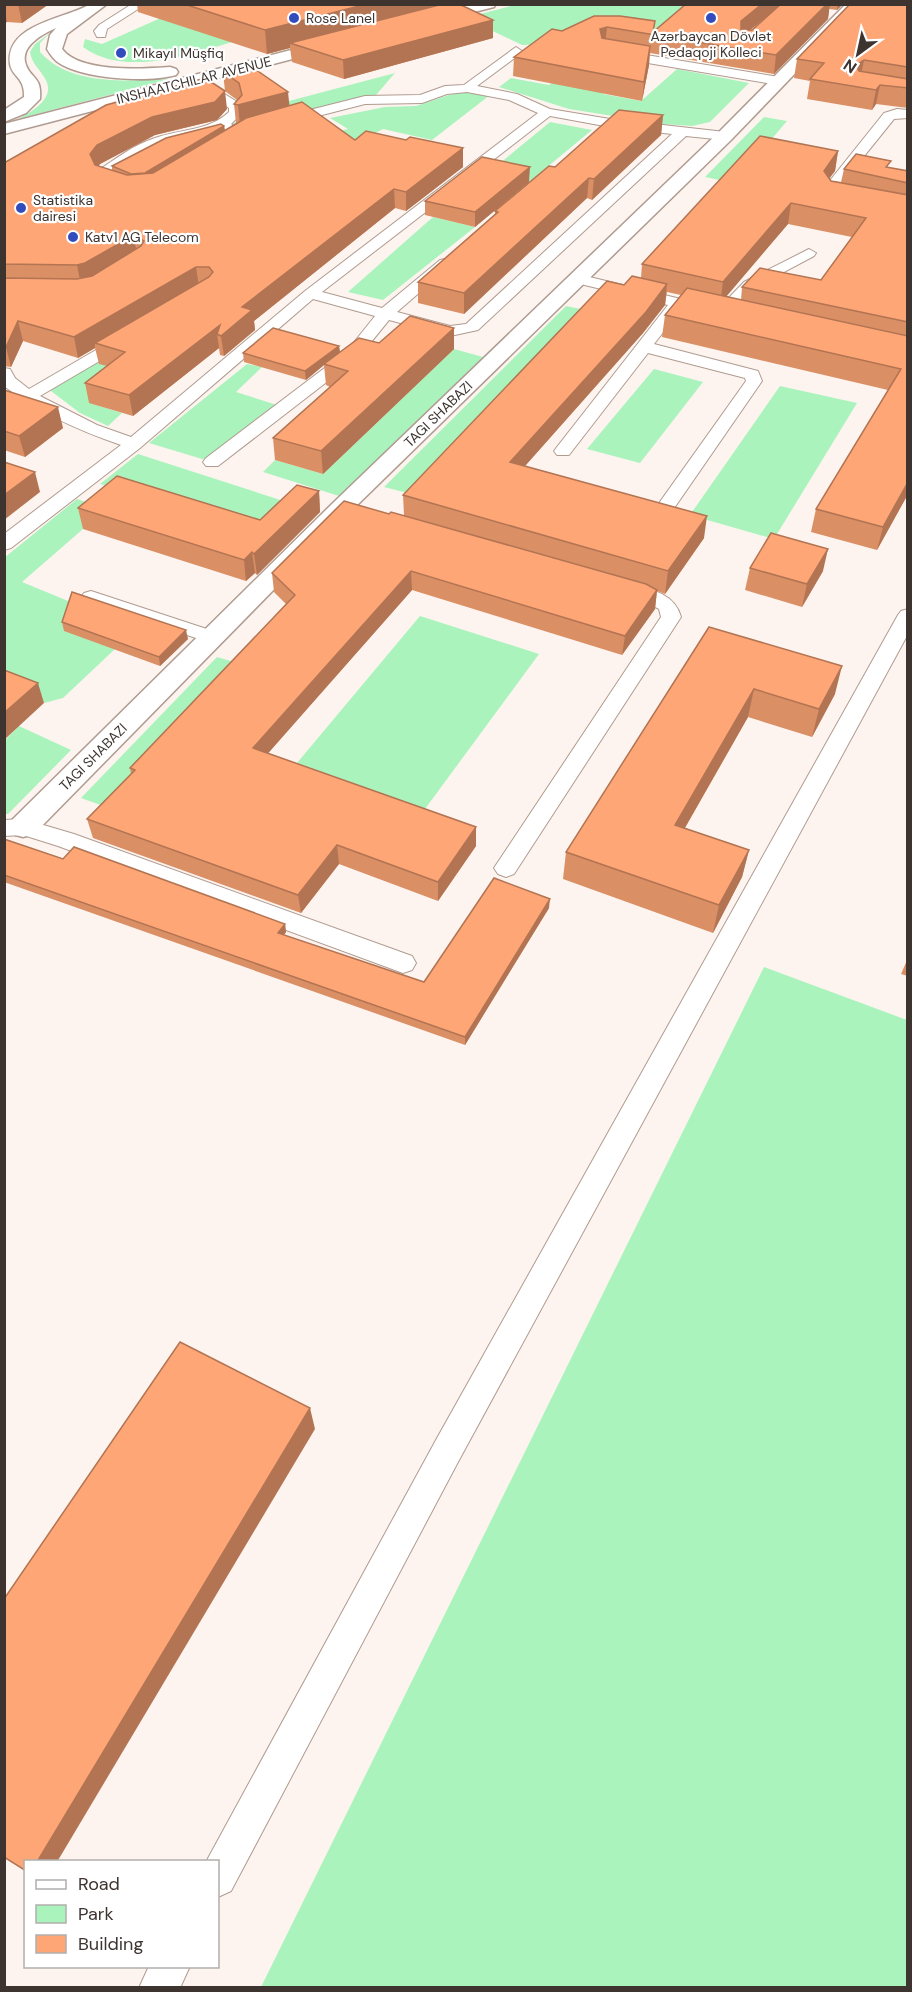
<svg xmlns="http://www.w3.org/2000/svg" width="912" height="1992" viewBox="0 0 912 1992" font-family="'DM Sans',sans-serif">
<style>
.green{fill:#aaf3bc}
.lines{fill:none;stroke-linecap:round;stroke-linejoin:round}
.service-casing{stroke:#b09b90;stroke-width:2}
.minor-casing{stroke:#b09b90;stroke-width:3}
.primary-casing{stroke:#b09b90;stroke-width:3}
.service{fill:#fff;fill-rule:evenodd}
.minor{fill:#fff;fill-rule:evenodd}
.primary{fill:#fff;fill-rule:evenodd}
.wall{fill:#da8f65;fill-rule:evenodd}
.shaded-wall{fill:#b27453}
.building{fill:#fea676;stroke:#b27453;stroke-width:1.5}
.poi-dot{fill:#334cbd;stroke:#fff;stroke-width:2}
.labels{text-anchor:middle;stroke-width:4.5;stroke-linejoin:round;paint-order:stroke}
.far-poi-label{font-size:14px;fill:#3d3430;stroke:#fff;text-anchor:start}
.far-street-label{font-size:14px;fill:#3d3430;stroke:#fff}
</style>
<rect width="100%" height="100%" fill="#fdf4ef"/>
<!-- green -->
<g class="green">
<path d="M515,5H692L650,39L572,44L522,45L465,18Z"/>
<path d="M172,13L262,33C210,47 130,82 83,47L85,39L102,44Z"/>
<path d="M50,33L40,43V52C70,86 128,81 170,79L18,119C33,111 58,97 44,77C38,67 32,64 30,52L35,44Z"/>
<path d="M588,55L603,94L641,101L677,69L749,83L710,122L692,126L663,124L569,109L499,87L511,78L549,85Z"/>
<path d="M395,73L376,95L288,117L226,128L255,110Z"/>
<path d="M458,92L490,95L432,140L383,129L352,145L293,142L348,129L330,118L385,107L416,106Z"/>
<path d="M764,117L787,121L734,183L705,177Z"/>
<path d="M550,122L592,130L529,182L488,173Z"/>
<path d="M433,217L475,227L383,300L348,292Z"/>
<path d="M566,306L596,312L423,497L384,487Z"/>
<path d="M454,349L483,357L339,496L263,472L275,460L323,474Z"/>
<path d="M93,361L130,373L90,403L122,413L108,426L80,413L47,388Z"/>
<path d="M247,364L262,367L236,392L277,405L212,462L149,443Z"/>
<path d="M654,369L703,382L640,463L587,449Z"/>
<path d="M780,386L857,403L774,539L690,515Z"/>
<path d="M138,454L299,506L270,535L100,484Z"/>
<path d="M77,499L106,509L22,582L90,610L87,639L115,649L63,698L44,703L5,688L4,558Z"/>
<path d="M420,616L539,654L425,809L297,763Z"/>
<path d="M217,657L248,666L109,808L81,798Z"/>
<path d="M19,726L71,750L8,814H5V740Z"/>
<path d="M764,967L907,1020V1987H261Z"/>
</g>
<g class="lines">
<defs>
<g id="service">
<path d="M132,4H146L107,29L105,37H97L94,31L99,25Z"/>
<path d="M516,47L522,51L520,54L477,86L517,94L550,109L610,119L725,132L732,136L725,140L686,136L478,330L450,336L389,320L359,357L218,466H206L203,462L206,458L347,351L375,316L313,299L140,448L11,548L4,550V534L121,445C80,431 39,413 4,386V368L10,369L15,378L29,389L120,336H132L134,339L132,342L40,396L97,425L131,437L305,291L538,113L509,100L467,92L447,94L422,103L365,104L283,125L277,121L278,118L365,96L420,95L445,86L464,85ZM550,116L610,127L672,134L466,324L450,326L397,312L450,266L452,263L445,259L440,260L382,308L322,292Z"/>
<path d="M616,50L779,77L785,81L779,85L612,57L610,54Z"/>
<path d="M197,77L239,103L242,113L231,124L237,129L235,132L230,133L221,129L165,143L148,150L109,175L130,183L132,186L130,189L125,190L99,182L95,174L97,171C116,159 133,145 155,138C180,129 209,131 229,112V108L193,84L191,81L193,78Z"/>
<path d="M897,109L908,110V118L894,119L836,191L908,207V215L828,199L822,191L824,188L884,113Z"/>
<path d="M809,249L816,253L814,256L754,288L729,316H717L715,313L717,310L744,282Z"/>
<path d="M577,274L714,307L716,310L708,315L682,308L654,344L758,371L762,381L668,517H654L652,513L746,381L745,378L648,353L569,455H557L554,451L557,447L668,305L572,282L569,279Z"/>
<path d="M624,583C647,589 674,591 681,617L514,874L506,877L498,874L494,868L498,862L661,617L659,609C649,603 618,595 614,589L617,585Z"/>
<path d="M91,591L219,633L222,637L219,641L212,643L205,641L84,601L81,597L84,593Z"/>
<path d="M908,609V634L458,1462L231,1891L218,1897V1862H206L436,1440L898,615L901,611Z"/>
<path d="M23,819L74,834L412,956L416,963L412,970L403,973L58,846L23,835L4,836V820Z"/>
<path d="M149,1966H190L180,1988H139Z"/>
</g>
<path id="minor" d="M846,4H862L731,140L349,513L34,834L23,837L12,834L8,827L12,820L333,503L719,132Z"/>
<g id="primary">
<path d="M90,4H107L67,34L62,49C80,73 142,69 170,67L176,69L178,72L176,75C147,83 84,79 59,63C54,60 50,54 47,49L50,35L56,28C43,34 19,46 26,65C31,79 42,76 40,99L26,113L4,122V110L24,97C25,77 12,77 10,64C5,23 67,19 90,4Z"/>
<path d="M470,4H496L494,7L427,24L420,20L422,17Z"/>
<path d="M334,39L339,41L342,44L339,47L4,134V124Z"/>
</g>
</defs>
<!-- service casing -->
<use href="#service" class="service-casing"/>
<!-- minor casing -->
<use href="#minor" class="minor-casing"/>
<!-- primary casing -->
<use href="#primary" class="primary-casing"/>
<!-- service -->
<use href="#service" class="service"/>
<!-- minor -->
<use href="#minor" class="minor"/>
<!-- primary -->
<use href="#primary" class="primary"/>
</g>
<!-- wall -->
<g class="wall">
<path d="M4,4H49L22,23L7,22L4,23Z"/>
<path d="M137,4H434V7L493,20V38L344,79L292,62L290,48L267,54L138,12Z"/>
<path d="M686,4H843L837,10L829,9L828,19L774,74L650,53L649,65L642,101L513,76L514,57L562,31L594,16L654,31ZM771,14L752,30H750Z"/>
<path d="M908,4V108L876,104L872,110L807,99L810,81L794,78L797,59Z"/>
<path d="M223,72L355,140H406L463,148V167L406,211L395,208L254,321L255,330L224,356L220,355L219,348L133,416L89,403L85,383L107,366L99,364L95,348L78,358L23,341L11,367L4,366V163L227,109L217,120L155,135L100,164L98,166L112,171V166L224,126L225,130L236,123L234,104L237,100L225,91Z"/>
<path d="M663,115L661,135L592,200L587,198L464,314L418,303V282L495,214V211L555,167Z"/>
<path d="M838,151L835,171L829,178L831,181L841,182L844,169L890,168L908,171V494L877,550L811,532L816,509L888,390L662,337L665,315L681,295L667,292L665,305L643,333L525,466L704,538L665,594L657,591L655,609L622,655L412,590L268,753L476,827V846L438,901L339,864L301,913L93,838L87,819L131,774L130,768L286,604L274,592L272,573L389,514L404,515L403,495L624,285L641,278L642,264ZM788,224L852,237L821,280L742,287L741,300L726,296Z"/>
<path d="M529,182L475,227L425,215V201Z"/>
<path d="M454,328V349L323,474L275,460L273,438L330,387L326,385L324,365L306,380L244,362L243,353L339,346L340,352Z"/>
<path d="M4,390L63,428L25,457L4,450Z"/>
<path d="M319,491L320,512L257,575L255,573L246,581L83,529L78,508L260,520Z"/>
<path d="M750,568L823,571L802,607L745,590Z"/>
<path d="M62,622L188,639L160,666L64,631Z"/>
<path d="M709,627L835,694L812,737L748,717L685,828L749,850L742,877L713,933L563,879L566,852Z"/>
<path d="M4,839L63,859L285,924L286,932L284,935L424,982L549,908L465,1045L4,882Z"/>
<path d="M908,958V976L901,974Z"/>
</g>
<!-- shaded-wall -->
<g class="shaded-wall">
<path d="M18,4H49L22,23Z"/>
<path d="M367,4H434V11L290,43V48L267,54L265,30Z"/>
<path d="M762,4H782L739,39L741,21Z"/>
<path d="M827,4H830L828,19L774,74L776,55Z"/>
<path d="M838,4H843L837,10Z"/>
<path d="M4,8L7,22L4,23Z"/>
<path d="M493,20V38L344,79L343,60Z"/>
<path d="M607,27L605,46L599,48L600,29Z"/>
<path d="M650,46L649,65L642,101L644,82Z"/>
<path d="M864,60L860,79L856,65Z"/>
<path d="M880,85L876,104L872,110L876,90Z"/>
<path d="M225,91L227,109L217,120L155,135L100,164L93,173L90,154L97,145L152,117Z"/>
<path d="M288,92L290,111L240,125L238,105Z"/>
<path d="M663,115L661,135L592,200L594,179Z"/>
<path d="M224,126L225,133L146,181L145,173Z"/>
<path d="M463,148V167L406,211V192Z"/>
<path d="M838,151L835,171L820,191L824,171Z"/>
<path d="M530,167L529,182L475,227V212Z"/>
<path d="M589,178L587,198L464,314V293Z"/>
<path d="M394,189L395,208L254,321L255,330L224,356L221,336L217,334L219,348L133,416L129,395Z"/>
<path d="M791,203L788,224L720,304L723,282Z"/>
<path d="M134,235L137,255L81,285L77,265Z"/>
<path d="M196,267L199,287L95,343V348L78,358L74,337Z"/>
<path d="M667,284L665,305L643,333L509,484L510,462Z"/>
<path d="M18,321L23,341L11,367L6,347Z"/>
<path d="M454,328V349L323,474L321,451Z"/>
<path d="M339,346L340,354L324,364V365L306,380L305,371Z"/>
<path d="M58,407L63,428L25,457L19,436Z"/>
<path d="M35,472L40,492L4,520V495Z"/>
<path d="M908,482V494L877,550L883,527Z"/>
<path d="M319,491L320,512L257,575L254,554Z"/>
<path d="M707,516L704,538L665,594L668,571Z"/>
<path d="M828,549L823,571L802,607L807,584Z"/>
<path d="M252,552L255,573L246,581L244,560Z"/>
<path d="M411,571L412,590L256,767L253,748Z"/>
<path d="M657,590L655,609L622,655L625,636Z"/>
<path d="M186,630L188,639L160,666L159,657Z"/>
<path d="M842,666L835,694L812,737L819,709Z"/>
<path d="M38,683L44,703L4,740V713Z"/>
<path d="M754,689L748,717L671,852L675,825Z"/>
<path d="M476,827V846L438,901V882Z"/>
<path d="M337,845L339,864L301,913L298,895Z"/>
<path d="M749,850L742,877L713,933L719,905Z"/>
<path d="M550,899L549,908L465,1045V1037Z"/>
<path d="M285,924L286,932L279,941L278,933Z"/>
<path d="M310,1408L315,1429L57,1862H37Z"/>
</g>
<!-- building -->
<g class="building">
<path d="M184,4H367L265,30Z"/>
<path d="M443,4H459L493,20L343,60L290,43Z"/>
<path d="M686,4H762L741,21V30H752L781,4H827L776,55L607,27L600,29L602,38L650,46L644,82L514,57L552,29L562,31L594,16H620L655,21L653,32Z"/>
<path d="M850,4H908V67L864,60L856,65L859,71L908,79V88L880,85L876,90L810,79L824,63L797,59Z"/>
<path d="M249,65L288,92L238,105L234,104L242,95L239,83L223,72Z"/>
<path d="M205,78L225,91L215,102L152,117L97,145L90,154L95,165L127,175L153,173L246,118L302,102L355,140L366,131L406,140L410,137L463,148L406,192L394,189L242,307L252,310L221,336L217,334L220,325L129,395L85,383L125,352L95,343L209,277L213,272L209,267H196L74,337L18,321L6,347L4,346V339L6,338H4V278L77,279L92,276L141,246L144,241L134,235L85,263L77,265L4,264V163L106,105Z"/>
<path d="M619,110L663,115L594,179L589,178L464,293L418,282L498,212L495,211L549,166L555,167Z"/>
<path d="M221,124L224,126L145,173L131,174L112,166L166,138Z"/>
<path d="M760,136L838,151L824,171L831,181L908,195V322L742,287L760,268L821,280L866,218L791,203L723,282L642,264Z"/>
<path d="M856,154L891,161L886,167L908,171V183L844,169Z"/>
<path d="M482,157L530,167L475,212L425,201Z"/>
<path d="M632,276L667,284L646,312L510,462L707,516L668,571L403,495L607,281L624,285Z"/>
<path d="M687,288L908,336V482L883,527L816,509L901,369L665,315Z"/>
<path d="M410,316L454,328L321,451L273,438L348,371L324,364L359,338L379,343Z"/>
<path d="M273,328L339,346L305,371L243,353Z"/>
<path d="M4,390L58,407L19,436L4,431Z"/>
<path d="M4,462L35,472L4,495Z"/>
<path d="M117,476L260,520L297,485L319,491L254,554L252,552L244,560L78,508Z"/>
<path d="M344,501L389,514L391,512L646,584L657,590L625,636L411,571L253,748L476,827L438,882L337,845L298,895L87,819L135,770L130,768L295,595L272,573Z"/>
<path d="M771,533L828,549L807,584L750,568Z"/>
<path d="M72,592L186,630L159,657L62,622Z"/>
<path d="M709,627L842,666L819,709L754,689L675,825L749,850L719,905L566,852Z"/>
<path d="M4,670L38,683L4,713Z"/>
<path d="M4,839L63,859L74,847L285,924L278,933L424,982L494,878L550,899L465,1037L4,875Z"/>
<path d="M180,1342L310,1408L37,1862H26V1871L4,1857V1599Z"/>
</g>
<!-- markers -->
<g class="poi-dot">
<circle cx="294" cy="18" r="6"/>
<circle cx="711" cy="18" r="6"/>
<circle cx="121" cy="53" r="6"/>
<circle cx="21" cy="208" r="6"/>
<circle cx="73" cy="237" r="6"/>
</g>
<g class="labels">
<!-- far-poi labels -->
<g class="far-poi-label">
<text x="306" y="23">Rose Lanel</text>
<text x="711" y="41" text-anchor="middle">Azərbaycan Dövlət<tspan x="711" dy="16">Pedaqoji Kolleci</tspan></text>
<text x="133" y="58">Mikayıl Müşfiq</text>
<text x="33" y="205">Statistika<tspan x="33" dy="16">dairesi</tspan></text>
<text x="85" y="242">Katv1 AG Telecom</text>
</g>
<!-- far-street labels -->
<g class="far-street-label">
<text transform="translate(194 80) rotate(-14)" y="5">INSHAATCHILAR AVENUE</text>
<text transform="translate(438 414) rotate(-44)" y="5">TAGI SHABAZI</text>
<text transform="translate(93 757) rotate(-45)" y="5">TAGI SHABAZI</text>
</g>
</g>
<!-- border -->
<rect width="912" height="1992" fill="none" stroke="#3d3430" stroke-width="12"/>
<!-- legend -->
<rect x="24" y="1860" width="195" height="108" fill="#ffffff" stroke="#b1aeac" stroke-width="1.5"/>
<rect x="36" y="1880" width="30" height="9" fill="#ffffff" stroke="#b1aeac" stroke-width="1.5"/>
<text x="78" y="1890" font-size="18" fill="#3d3430">Road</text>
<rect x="36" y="1905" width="30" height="18" fill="#aaf3bc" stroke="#b1aeac" stroke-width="1.5"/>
<text x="78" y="1920" font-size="18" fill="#3d3430">Park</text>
<rect x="36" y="1935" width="30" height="18" fill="#fea676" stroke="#b1aeac" stroke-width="1.5"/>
<text x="78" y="1950" font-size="18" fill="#3d3430">Building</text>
<!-- north arrow -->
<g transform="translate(858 54) rotate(213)" stroke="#ffffff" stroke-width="4.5" paint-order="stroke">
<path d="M0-4.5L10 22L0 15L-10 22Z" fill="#3d3430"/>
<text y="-9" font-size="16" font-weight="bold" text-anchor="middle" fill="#3d3430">N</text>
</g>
</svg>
